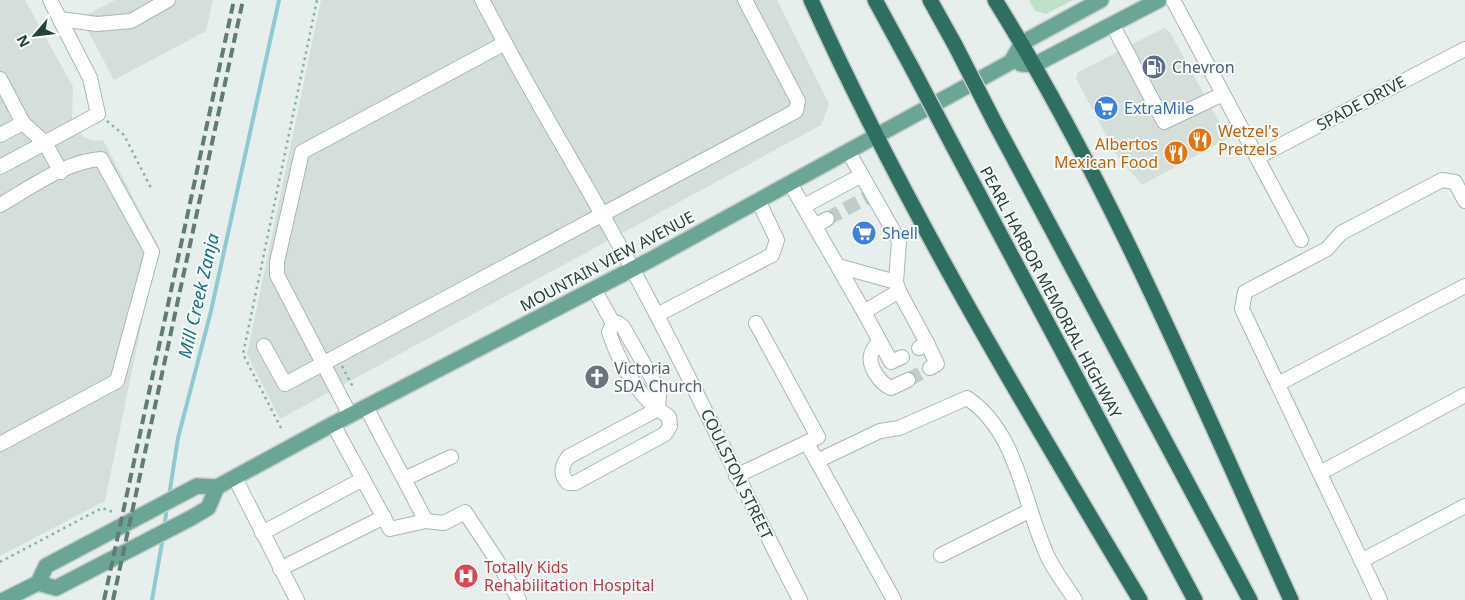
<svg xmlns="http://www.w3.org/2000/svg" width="1465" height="600" viewBox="0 0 1465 600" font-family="'Noto Sans',sans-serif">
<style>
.built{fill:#d4dfda}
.green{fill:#bfe0c8}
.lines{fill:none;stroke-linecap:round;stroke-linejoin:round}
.stream{stroke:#8ec9d4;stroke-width:4}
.minor-tunnel{stroke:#bfccc8;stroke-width:14;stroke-dasharray:14 7;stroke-linecap:butt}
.minor-casing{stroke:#a8b8b2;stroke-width:16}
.major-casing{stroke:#c2cac8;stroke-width:18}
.highway-casing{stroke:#c2cac8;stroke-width:18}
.path{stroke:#86b3a5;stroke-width:2.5;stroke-dasharray:2.5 4;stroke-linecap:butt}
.minor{stroke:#fff;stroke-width:14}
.major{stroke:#6aa596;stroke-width:15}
.highway{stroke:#2f6f62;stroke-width:15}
.rail{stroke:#5f7d75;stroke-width:4;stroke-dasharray:10 5;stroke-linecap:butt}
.highway-bridge-casing{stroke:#c2cac8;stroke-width:18;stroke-linecap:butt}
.highway-bridge{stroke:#2f6f62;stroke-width:15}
.labels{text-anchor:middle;stroke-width:4;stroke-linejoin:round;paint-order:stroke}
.service-label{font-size:16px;fill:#4e5e75;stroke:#f7fbf9;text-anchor:start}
.street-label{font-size:16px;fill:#24423a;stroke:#f7fbf9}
.shop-label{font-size:16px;fill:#366cbe;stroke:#f7fbf9;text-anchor:start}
.food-label{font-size:16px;fill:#c56008;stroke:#f7fbf9;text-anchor:start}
.worship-label{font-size:16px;fill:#5b616d;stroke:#f7fbf9;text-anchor:start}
.health-label{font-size:16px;fill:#be3a42;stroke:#f7fbf9;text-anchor:start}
.water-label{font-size:18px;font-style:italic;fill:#1c6f80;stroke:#f7fbf9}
</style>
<rect width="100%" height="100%" fill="#e6efeb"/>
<!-- built -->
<g class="built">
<path d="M0,0H25L73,87L72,118L74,125L84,137L93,141L103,140L158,245L105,501L0,556Z"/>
<path d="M115,0H213L206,31L114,80L81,18Z"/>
<path d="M321,0H777L829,104L821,125L280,419L247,355Z"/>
<path d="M1164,28L1170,32L1228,138L1142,185L1116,154L1076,78L1078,72Z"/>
</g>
<!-- green -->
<path class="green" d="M1029,0H1073L1046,14L1035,11Z"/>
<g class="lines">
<!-- stream -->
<g class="stream">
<path d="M169,496L178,438L211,311L279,0"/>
<path d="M164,528L167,507"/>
<path d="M152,600L163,537"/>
</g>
<!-- minor-tunnel -->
<g class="minor-tunnel">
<path d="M827,219L866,198"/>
<path d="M908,380L930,368"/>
</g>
<defs>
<g id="minor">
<path d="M1173,0L1301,240"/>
<path d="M60,19L97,24L131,21L168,0"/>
<path d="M1112,24L1164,122L1223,94"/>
<path d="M505,43C549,125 599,205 642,287C697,390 746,496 800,600"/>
<path d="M0,79L23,123L0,135"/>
<path d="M23,123L45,143L61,172"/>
<path d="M1258,157L1465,49"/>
<path d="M0,167L98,114L90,78L50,0"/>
<path d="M790,183L864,312L899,291L896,282L899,241L848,151"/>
<path d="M0,205C30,188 66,161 101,159L152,252L117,381L0,444"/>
<path d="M804,206L862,175"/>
<path d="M815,226L827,219"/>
<path d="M838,266L896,282"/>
<path d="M594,289L613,323"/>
<path d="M899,291L927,343L919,348"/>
<path d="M864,312L891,362L902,357"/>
<path d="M657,315L772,255L777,240L758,200"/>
<path d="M613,323H618L623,327L657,387L659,396L658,409C636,393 617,358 609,332Z"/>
<path d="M879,340C877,345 872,350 871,355C868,367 881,384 891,388L908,380"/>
<path d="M927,343L937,364L930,368"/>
<path d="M264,346L285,384L796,111L798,101L745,0"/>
<path d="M1278,384L1465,286"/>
<path d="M658,409L669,417L670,426L665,434L575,483H568C560,474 561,467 568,457Z"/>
<path d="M350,415L277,275V262L302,152L505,43L482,0"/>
<path d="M333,424L390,529L426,521L366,407"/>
<path d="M807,443L894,600"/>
<path d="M817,461L880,431L899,428L967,398C1018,432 1023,503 1047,555C1054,571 1066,585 1075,600"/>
<path d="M1320,473L1465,395"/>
<path d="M736,476L818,437L756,323"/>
<path d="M235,478L297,600"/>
<path d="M404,479L451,457"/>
<path d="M426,521L444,523L465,512L498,562L519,600"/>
<path d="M262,533L363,479"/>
<path d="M941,555L1029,511"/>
<path d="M1361,561L1465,506"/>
<path d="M280,569L384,517"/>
<path d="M1380,600L1242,309L1245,292L1327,249L1341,233L1442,180L1455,182L1465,201"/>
</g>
<g id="major">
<path d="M1021,64L1034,65L1159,0"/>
<path d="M38,583L56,588L191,518L208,508L217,487"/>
<path d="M4,600L38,583L46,566L197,486L217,487L333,424L650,260L1011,62L1022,43L1101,0"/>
</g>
<g id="highway">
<path d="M811,0C905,208 1023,404 1140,600"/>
<path d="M875,0L912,68"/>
<path d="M930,0L955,45"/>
<path d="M995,0C1112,188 1199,399 1291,600"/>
<path d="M995,123L1250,600"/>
<path d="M953,146L1195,600"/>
</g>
</defs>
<!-- minor casing -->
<use href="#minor" class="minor-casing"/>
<!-- major casing -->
<use href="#major" class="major-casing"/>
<!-- highway casing -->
<use href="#highway" class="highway-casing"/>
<!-- path -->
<g class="path">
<path d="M107,121L124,135L152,190"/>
<path d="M342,366L354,389"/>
<path d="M281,428L243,354L317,0"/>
<path d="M0,562L102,508L113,512"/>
</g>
<!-- minor -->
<use href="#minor" class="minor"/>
<!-- major -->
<use href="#major" class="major"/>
<!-- highway -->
<use href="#highway" class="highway"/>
<!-- rail -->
<g class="rail">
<path d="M104,600L234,0"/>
<path d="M113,600L243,0"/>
</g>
<defs>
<g id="highway-bridge">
<path d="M955,45L995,123"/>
<path d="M912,68L953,146"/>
</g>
</defs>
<!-- highway-bridge casing -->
<use href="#highway-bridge" class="highway-bridge-casing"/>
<!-- highway-bridge -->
<use href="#highway-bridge" class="highway-bridge"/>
</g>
<!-- icons -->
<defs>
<symbol id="fuel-disc" viewBox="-11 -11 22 22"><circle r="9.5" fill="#5c6f8a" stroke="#f7fbf9"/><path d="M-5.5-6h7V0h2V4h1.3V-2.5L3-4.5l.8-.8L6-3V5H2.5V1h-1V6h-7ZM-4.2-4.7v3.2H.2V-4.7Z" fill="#fff"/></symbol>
<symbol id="supermarket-disc" viewBox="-11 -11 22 22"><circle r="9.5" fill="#3f7fe0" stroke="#f7fbf9"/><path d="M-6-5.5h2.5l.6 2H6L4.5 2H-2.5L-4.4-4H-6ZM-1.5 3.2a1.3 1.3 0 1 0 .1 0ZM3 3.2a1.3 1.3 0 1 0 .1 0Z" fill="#fff"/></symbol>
<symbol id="restaurant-disc" viewBox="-11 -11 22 22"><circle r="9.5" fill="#e8710a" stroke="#f7fbf9"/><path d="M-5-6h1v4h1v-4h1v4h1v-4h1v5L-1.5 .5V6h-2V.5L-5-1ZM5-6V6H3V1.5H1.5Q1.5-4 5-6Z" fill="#fff"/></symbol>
<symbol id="church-disc" viewBox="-11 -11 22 22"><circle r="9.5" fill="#6b7280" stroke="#f7fbf9"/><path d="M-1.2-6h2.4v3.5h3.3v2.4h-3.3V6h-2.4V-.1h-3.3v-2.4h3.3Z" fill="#fff"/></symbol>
<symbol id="hospital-disc" viewBox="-11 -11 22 22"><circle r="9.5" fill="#e0444e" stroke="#f7fbf9"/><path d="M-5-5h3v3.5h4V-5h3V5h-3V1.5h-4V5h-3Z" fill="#fff"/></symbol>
</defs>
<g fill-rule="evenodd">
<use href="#fuel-disc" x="1140" y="53" width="28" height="28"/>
<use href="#supermarket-disc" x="1092" y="94" width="28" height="28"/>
<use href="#restaurant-disc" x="1186" y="126" width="28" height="28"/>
<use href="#restaurant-disc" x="1162" y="139" width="28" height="28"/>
<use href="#supermarket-disc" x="850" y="219" width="28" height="28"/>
<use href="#church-disc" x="583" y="363" width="28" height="28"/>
<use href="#hospital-disc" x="452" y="562" width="28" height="28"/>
</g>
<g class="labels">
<!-- service labels -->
<g class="service-label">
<text x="1172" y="73">Chevron</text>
</g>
<!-- street labels -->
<g class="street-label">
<text transform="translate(1361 103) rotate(-28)" y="6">SPADE DRIVE</text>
<text transform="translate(607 261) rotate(-28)" y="6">MOUNTAIN VIEW AVENUE</text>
<text transform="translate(1051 292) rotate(62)" y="6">PEARL HARBOR MEMORIAL HIGHWAY</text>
<text transform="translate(737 474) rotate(64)" y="6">COULSTON STREET</text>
</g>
<!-- shop labels -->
<g class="shop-label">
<text x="1124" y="114">ExtraMile</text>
<text x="882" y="239">Shell</text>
</g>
<!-- food labels -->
<g class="food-label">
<text x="1218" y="137">Wetzel's<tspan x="1218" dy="18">Pretzels</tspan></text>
<text x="1158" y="150" text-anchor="end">Albertos<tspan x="1158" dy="18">Mexican Food</tspan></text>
</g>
<!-- worship labels -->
<g class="worship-label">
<text x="614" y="374">Victoria<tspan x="614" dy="18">SDA Church</tspan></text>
</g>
<!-- health labels -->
<g class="health-label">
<text x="484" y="573">Totally Kids<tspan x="484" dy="18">Rehabilitation Hospital</tspan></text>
</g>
<!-- water labels -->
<g class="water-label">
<text transform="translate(199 296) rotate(-77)" y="6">Mill Creek Zanja</text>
</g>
</g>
<!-- north arrow -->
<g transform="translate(35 35) rotate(242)" stroke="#f7fbf9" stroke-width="4" paint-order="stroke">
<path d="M0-4L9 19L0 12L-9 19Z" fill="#24423a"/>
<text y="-8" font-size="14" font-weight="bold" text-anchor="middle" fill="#24423a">N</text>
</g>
</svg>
